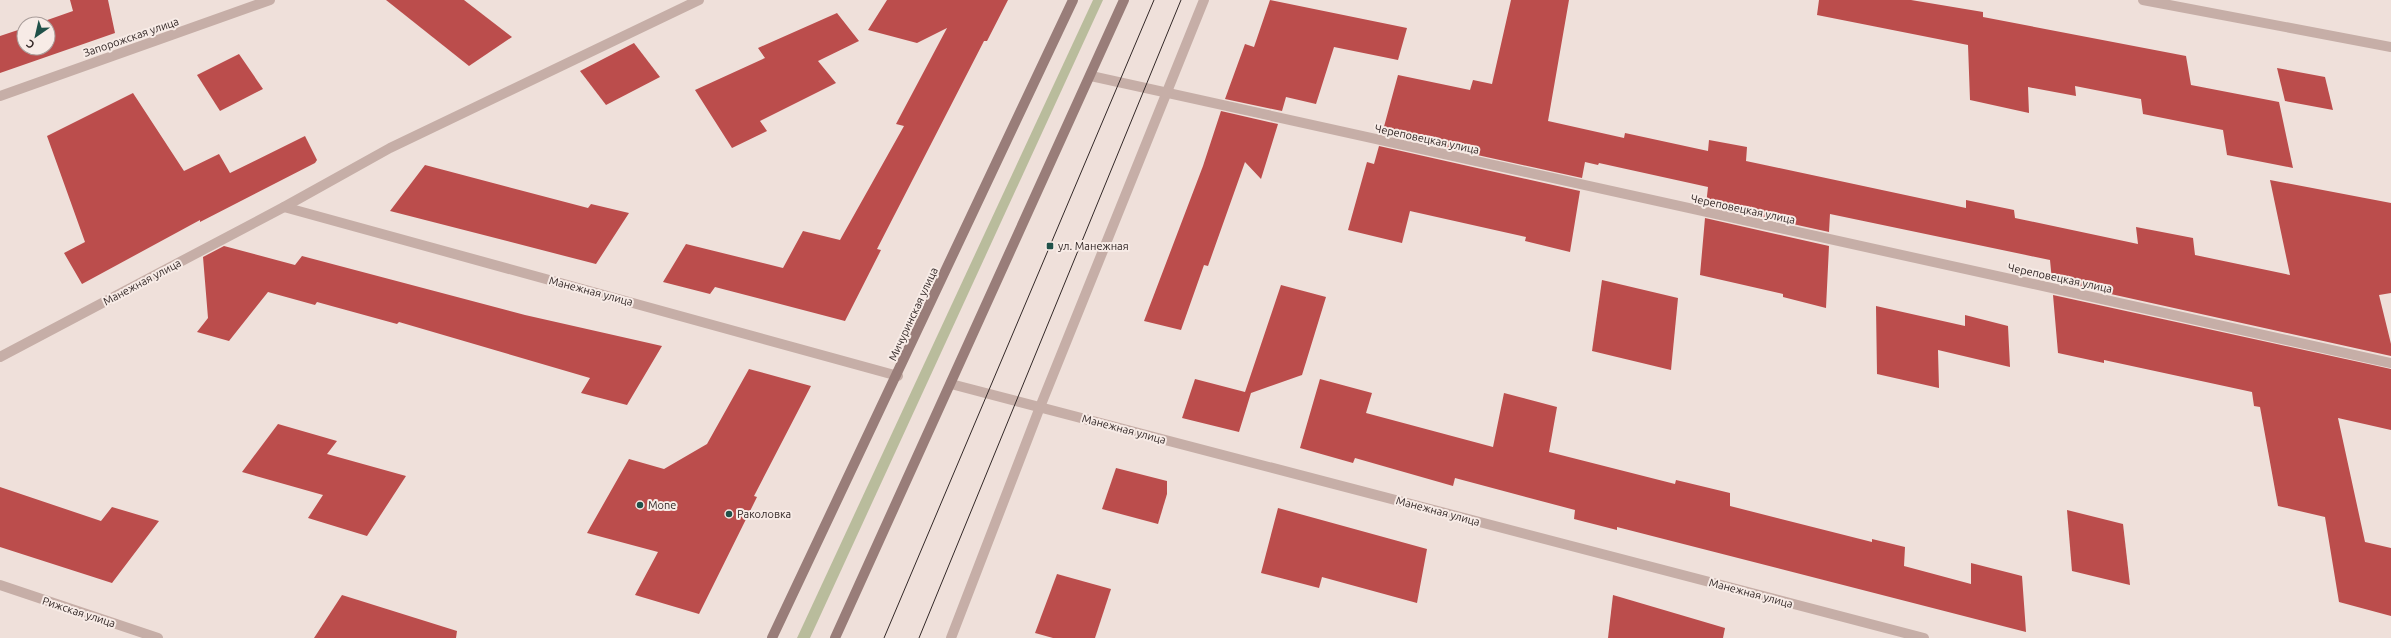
<svg xmlns="http://www.w3.org/2000/svg" width="2391" height="638" viewBox="0 0 2391 638" font-family="Ubuntu,sans-serif">
<style>
.green{fill:#b9bc9c}
.building{fill:#bb4d4c}
.lines{fill:none;stroke-linecap:round;stroke-linejoin:round}
.lane{stroke:#c6aea7;stroke-width:10}
.street{stroke:#c6aea7;stroke-width:10}
.secondary{stroke:#997d79;stroke-width:10}
.tram{stroke:#332827;stroke-width:1}
.poi-dot{fill:#205149;stroke:#f7ebe6;stroke-width:1.5}
.labels{text-anchor:middle;stroke-width:4;stroke-linejoin:round;paint-order:stroke}
.street-label{font-size:11px;fill:#332827;stroke:#f7ebe6}
.poi-label{font-size:11px;fill:#332827;stroke:#f7ebe6;text-anchor:start}
</style>
<rect width="100%" height="100%" fill="#efe0da"/>
<!-- green -->
<path class="green" d="M1093,0H1103L810,638H797Z"/>
<!-- building -->
<g class="building">
<path d="M70,0H108L115,33L0,73V36L24,28V48H48V24H36L73,11Z"/>
<path d="M386,0H464L512,37L469,66Z"/>
<path d="M887,0H1008L987,41H984L877,249L881,250L845,321L715,287L710,294L663,282L686,244L783,268L803,231L840,240L904,126L896,124L947,28L917,43L868,30Z"/>
<path d="M1270,0L1407,28L1398,60L1334,47L1316,104L1286,97L1282,111L1225,99L1245,44L1254,47Z"/>
<path d="M1511,0H1569L1548,121L1624,138L1625,133L1708,151L1709,140L1747,147L1746,161L1966,208V200L2014,210L2015,218L2138,244L2136,227L2193,238L2195,255L2290,275L2270,180L2391,203V293L2379,295L2391,344V356L2052,281L2050,260L1830,214L1829,232L1706,205L1708,187L1599,163L1598,165L1585,162L1582,178L1382,134L1398,75L1470,90L1473,80L1492,84Z"/>
<path d="M1819,0H1911L1983,12V17L2186,56L2191,85L2279,102L2293,168L2227,155L2223,130L2143,114L2141,99L2075,86L2076,96L2028,87L2029,113L1970,100L1968,45L1817,15Z"/>
<path d="M837,13L859,41L818,61L836,83L760,121L767,131L732,148L695,90L765,58L758,48Z"/>
<path d="M634,43L660,77L606,105L580,71Z"/>
<path d="M239,54L263,89L220,111L197,75Z"/>
<path d="M2277,68L2325,77L2333,110L2285,101Z"/>
<path d="M133,93L184,171L219,154L230,173L305,136L317,160L315,163L200,222V220L82,284L64,253L85,242L47,136Z"/>
<path d="M1221,111L1278,124L1261,179L1245,162L1208,266L1204,265L1181,330L1144,321L1203,166Z"/>
<path d="M1379,146L1580,191L1570,252L1525,241L1526,237L1410,211L1402,243L1348,230L1367,162L1374,164Z"/>
<path d="M425,165L588,208L591,204L629,213L596,264L390,211Z"/>
<path d="M1705,218L1829,246L1826,308L1783,297V294L1700,275Z"/>
<path d="M224,246L295,265L302,256L525,315L662,346L627,405L581,393L590,378L399,322L397,324L317,302L315,305L268,292L229,341L197,332L208,318L203,257Z"/>
<path d="M1602,280L1678,298L1671,370L1592,351Z"/>
<path d="M1281,285L1326,297L1302,375L1251,393L1239,432L1182,418L1195,379L1245,392Z"/>
<path d="M2053,295L2391,369V430L2338,418L2365,542L2391,548V616L2339,602L2325,517L2278,506L2260,407L2254,406L2252,392L2104,360V363L2058,353Z"/>
<path d="M1876,306L1965,326V315L2008,326L2010,367L1938,350L1939,388L1877,374Z"/>
<path d="M749,369L811,386L754,496L757,497L699,614L635,595L658,552L587,533L629,459L664,469L707,444Z"/>
<path d="M1320,379L1372,393L1366,413L1493,447L1504,393L1557,407L1549,452L1675,484L1676,480L1730,493V506L1872,542V539L1905,547L1904,566L1971,584V563L2022,576L2026,632L1617,527V530L1574,519L1575,510L1455,478L1453,486L1355,458L1353,463L1300,448Z"/>
<path d="M278,424L337,441L327,454L406,476L367,536L308,518L323,495L242,472Z"/>
<path d="M1116,468L1167,481V494L1158,524L1102,509Z"/>
<path d="M0,487L101,521L112,507L159,521L112,583L0,547Z"/>
<path d="M1278,508L1427,549L1417,603L1322,577L1319,588L1261,573Z"/>
<path d="M2067,510L2123,524L2130,585L2072,571Z"/>
<path d="M1057,574L1111,589L1095,638H1053L1035,633Z"/>
<path d="M342,595L457,631L456,638H314Z"/>
<path d="M1613,595L1725,628L1723,638H1608Z"/>
</g>
<g class="lines">
<!-- lane -->
<path class="lane" d="M951,638L1040,407L1204,0"/>
<!-- street -->
<g class="street">
<path d="M2143,0L2391,47"/>
<path d="M1091,76L2391,363"/>
<path d="M0,96L270,0"/>
<path d="M284,207L898,376"/>
<path d="M0,357L284,207L390,148L699,0"/>
<path d="M951,384L1924,638"/>
<path d="M0,585L158,638"/>
</g>
<!-- secondary -->
<g class="secondary">
<path d="M772,638L1073,0"/>
<path d="M835,638L1124,0"/>
</g>
<!-- tram -->
<g class="tram">
<path d="M884,638L1154,0"/>
<path d="M919,638L1181,0"/>
</g>
</g>
<!-- markers -->
<g class="poi-dot">
<rect x="1046" y="242" width="8" height="8" rx="2"/>
<circle cx="640" cy="505" r="4"/>
<circle cx="729" cy="514" r="4"/>
</g>
<g class="labels">
<!-- street labels -->
<g class="street-label">
<text transform="translate(131 37) rotate(-19)" y="4">Запорожская улица</text>
<text transform="translate(1427 139) rotate(12)" y="4">Череповецкая улица</text>
<text transform="translate(1743 209) rotate(12)" y="4">Череповецкая улица</text>
<text transform="translate(2060 278) rotate(12)" y="4">Череповецкая улица</text>
<text transform="translate(142 282) rotate(-28)" y="4">Манежная улица</text>
<text transform="translate(591 291) rotate(15)" y="4">Манежная улица</text>
<text transform="translate(913 314) rotate(-65)" y="4">Мичуринская улица</text>
<text transform="translate(1124 429) rotate(15)" y="4">Манежная улица</text>
<text transform="translate(1438 511) rotate(15)" y="4">Манежная улица</text>
<text transform="translate(1751 593) rotate(15)" y="4">Манежная улица</text>
<text transform="translate(79 612) rotate(18)" y="4">Рижская улица</text>
</g>
<!-- poi labels -->
<g class="poi-label">
<text x="1058" y="250">ул. Манежная</text>
<text x="648" y="509">Mone</text>
<text x="737" y="518">Раколовка</text>
</g>
</g>
<!-- north arrow -->
<g transform="translate(36 36) rotate(214)"><circle r="19" fill="#f7ebe6" stroke="#a99d9a"/>
<path d="M0-3L7 15L0 10L-7 15Z" fill="#205149"/>
<text y="-6" font-size="11" font-weight="bold" text-anchor="middle" fill="#332827">С</text>
</g>
</svg>
